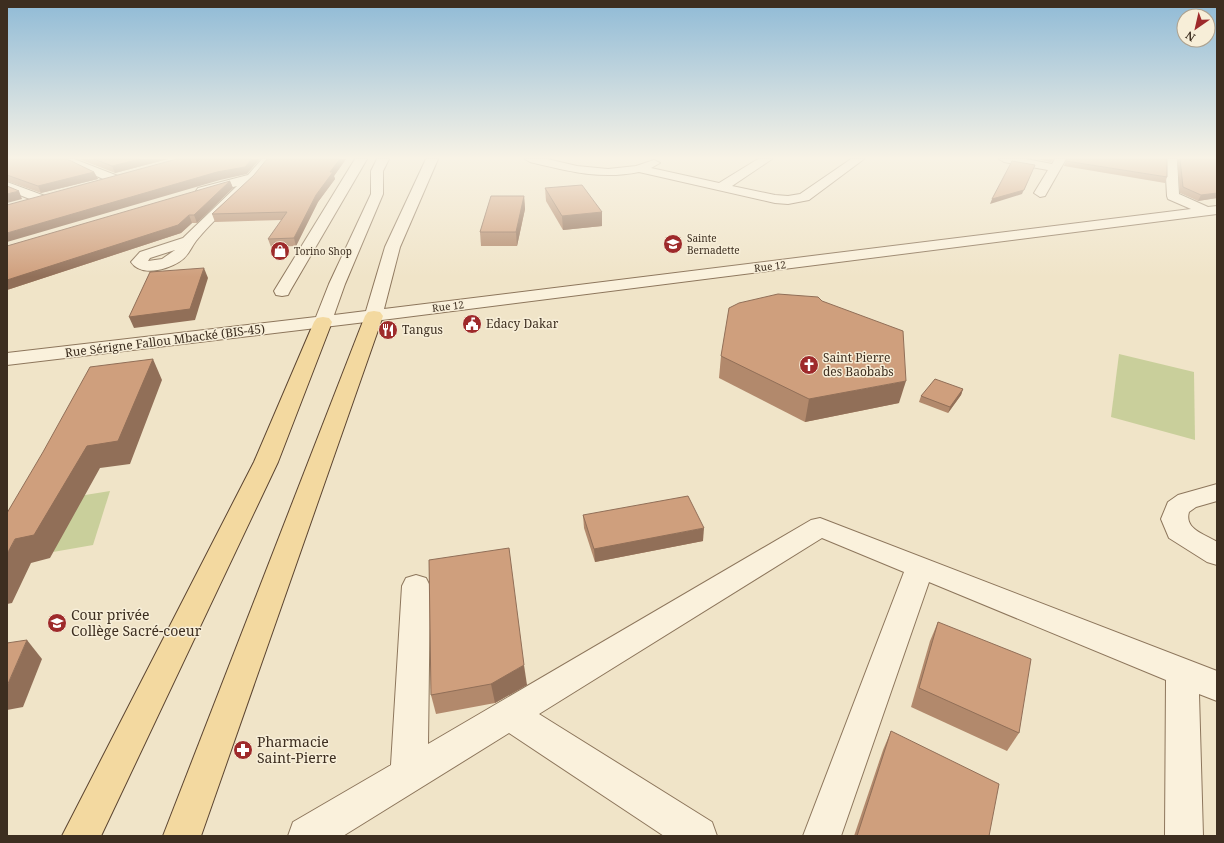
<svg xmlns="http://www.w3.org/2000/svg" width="1224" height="843" viewBox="0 0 1224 843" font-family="'Noto Serif',serif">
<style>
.green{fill:#c9cf9b}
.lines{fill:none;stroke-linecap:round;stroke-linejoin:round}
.minor-casing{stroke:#8d765c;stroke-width:2}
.major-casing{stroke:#5b4430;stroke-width:2}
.minor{fill:#faf1dc;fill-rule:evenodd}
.major{fill:#f3d9a0;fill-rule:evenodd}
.wall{fill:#b2896c}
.shaded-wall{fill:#916f58}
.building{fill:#cf9f7d;stroke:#916f58}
.labels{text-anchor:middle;stroke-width:3;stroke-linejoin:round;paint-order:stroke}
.far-poi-label{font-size:10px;fill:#3d2e20;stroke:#f7eed8;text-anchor:start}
.far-street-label{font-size:10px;fill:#3d2e20;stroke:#f7eed8}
.poi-label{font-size:12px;fill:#3d2e20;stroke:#f7eed8;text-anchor:start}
.street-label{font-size:12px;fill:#3d2e20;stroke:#f7eed8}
.near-poi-label{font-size:14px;fill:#3d2e20;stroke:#f7eed8;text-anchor:start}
</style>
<rect width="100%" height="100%" fill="#f0e4c8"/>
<!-- green -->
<g class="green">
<path d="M1119,354L1194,372L1195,440L1111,417Z"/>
<path d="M110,491L93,545L53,552L79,496Z"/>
</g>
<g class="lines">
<defs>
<g id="minor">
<path d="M58,159H74L118,176L120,179L118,182H110Z"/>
<path d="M262,159H273C251,190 219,212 196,241C190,249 188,257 179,262C166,270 141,277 131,262L140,252L183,238L237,186L202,195L196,191L198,188L248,175ZM175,250L162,259L148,261L150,258Z"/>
<path d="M355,159H367L290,291L288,295L282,296L276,295L274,291Z"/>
<path d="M377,159H389L383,171V194L345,284L334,315L366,311L385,247L426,159H438L400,247L384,309L1191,209L1168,199L1167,196L1165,159H1177L1179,194L1208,207L1217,206V214L374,321L7,365V353L316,317L329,284L371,194V171Z"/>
<path d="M525,159H547L577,166L608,169L636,166L654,160L660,163L651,168L719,183L758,159H772L732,186L775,195L788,196L800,194L851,159H864L809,200L788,204L775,203L639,172C601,180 567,171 530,162Z"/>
<path d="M999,159H1026L1052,164L1055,159H1066L1045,196L1040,197L1034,193L1048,170L1004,162Z"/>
<path d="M7,182L45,196L46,199L40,203L7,190Z"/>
<path d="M1217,484V501L1196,507L1189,512C1184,529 1204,534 1217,542V565L1207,562L1169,538L1161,519L1168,502L1178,495Z"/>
<path d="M820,518L1217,671V701L1199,694L1203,836H1165L1166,680L929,582L841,836H803L904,572L822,538L539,714L712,822L717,836H664L509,733L343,836H288L293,822L391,765L402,586L406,578L416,575L426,578L430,586L428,744L811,520Z"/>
</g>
<g id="major">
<path d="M374,311L380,312L383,316L201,836H163L365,316L368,312Z"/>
<path d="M323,317L329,318L332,322L278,462L101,836H62L254,462L314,322L317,318Z"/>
</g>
</defs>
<!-- minor casing -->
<use href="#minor" class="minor-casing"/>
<!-- major casing -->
<use href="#major" class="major-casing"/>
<!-- minor -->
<use href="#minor" class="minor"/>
<!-- major -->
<use href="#major" class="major"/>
</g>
<!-- wall -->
<g class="wall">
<path d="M7,159L94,172L98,179L41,193L7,181Z"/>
<path d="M79,159H168L115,173Z"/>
<path d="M267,159H346L334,176L335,179L318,202L296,246L271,247L268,239L282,220L215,222L212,214L254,175Z"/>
<path d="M1036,159H1054L1051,162Z"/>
<path d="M1177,159H1217V198L1198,201L1180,193Z"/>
<path d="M1066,161L1167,177L1165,183L1064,166Z"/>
<path d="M230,181L233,188L197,223H192L181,233L7,290Z"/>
<path d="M545,188L602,212V226L563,230L546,201Z"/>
<path d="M524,196L525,209L517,246H481L480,232Z"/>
<path d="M721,356L899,403L805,422L719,378Z"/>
<path d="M963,389L961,395L948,413L919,402L921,396Z"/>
<path d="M583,515L703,541L595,562L584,528Z"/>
<path d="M429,560L527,685L495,703L436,714L431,695Z"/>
<path d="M938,622L1019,733L1007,751L911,707L930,641Z"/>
<path d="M891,731L989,836H854L883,750Z"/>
</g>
<!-- shaded-wall -->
<g class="shaded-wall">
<path d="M140,159H168L115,173L112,166Z"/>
<path d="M252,159H260L247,174L220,180L7,242V233Z"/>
<path d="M340,159H346L334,176L335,179L318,202L296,246L294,238L316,195L330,172Z"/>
<path d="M1035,165L1022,194L990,204L992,199Z"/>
<path d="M94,172L98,179L41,193L38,186Z"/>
<path d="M230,181L233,188L197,223L194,215Z"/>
<path d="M19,191L22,199L7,203V194Z"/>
<path d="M1217,193V198L1198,201L1201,195Z"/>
<path d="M524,196L525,209L517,246L516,232Z"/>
<path d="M602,212V226L563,230L562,216Z"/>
<path d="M189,215L192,223L181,233L7,290V280Z"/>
<path d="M204,268L208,278L195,320L134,328L129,317Z"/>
<path d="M153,359L162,380L130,464L100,468L50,558L31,563L12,603L7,604V554L15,539Z"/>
<path d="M906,381L899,403L805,422L809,399Z"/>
<path d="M963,389L961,395L948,413L950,407Z"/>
<path d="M704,528L703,541L595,562L594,549Z"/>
<path d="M27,640L42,659L23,707L7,710V686Z"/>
<path d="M524,665L527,685L495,703L491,684Z"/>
</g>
<!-- building -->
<g class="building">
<path d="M7,159H67L94,172L38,186L7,175Z"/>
<path d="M94,159H140L112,166Z"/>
<path d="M177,159H252L245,167L217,172L7,233V205Z"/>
<path d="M267,159H340L330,172H333L316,195L294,238L268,239L287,212L212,214L254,175Z"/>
<path d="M1066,159H1167V177L1066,161Z"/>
<path d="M1180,159H1217V193L1201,195L1183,187Z"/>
<path d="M1012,161L1035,165L1024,190L992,199Z"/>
<path d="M230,181L194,215H189L178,225L7,280V246Z"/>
<path d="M582,185L602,212L562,216L545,188Z"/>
<path d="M7,186L19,191L7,194Z"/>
<path d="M491,196H524L516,232H480Z"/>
<path d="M204,268L190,309L129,317L150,272Z"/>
<path d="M778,294L818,297L822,301L903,331L906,381L809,399L721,356L729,308L739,303Z"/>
<path d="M153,359L118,441L87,446L34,535L15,539L7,554V513L43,452L90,367Z"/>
<path d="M935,379L963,389L950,407L921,396Z"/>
<path d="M688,496L704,528L594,549L583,515Z"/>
<path d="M509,548L524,665L491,684L431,695L429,560Z"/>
<path d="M938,622L1031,659L1019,733L919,688Z"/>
<path d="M27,640L7,686V643Z"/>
<path d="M891,731L999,784L989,836H857Z"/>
</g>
<!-- sky -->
<linearGradient id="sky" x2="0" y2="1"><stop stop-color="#8fbad6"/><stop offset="0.57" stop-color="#f8f3e6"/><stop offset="1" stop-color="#f8f3e6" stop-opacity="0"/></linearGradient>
<rect width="1224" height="277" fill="url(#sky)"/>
<!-- icons -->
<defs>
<symbol id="school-disc" viewBox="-11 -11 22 22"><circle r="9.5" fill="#9e2a2b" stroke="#f7eed8"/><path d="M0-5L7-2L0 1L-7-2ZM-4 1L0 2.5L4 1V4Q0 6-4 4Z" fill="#fff"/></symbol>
<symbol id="shop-disc" viewBox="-11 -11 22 22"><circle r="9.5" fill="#9e2a2b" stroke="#f7eed8"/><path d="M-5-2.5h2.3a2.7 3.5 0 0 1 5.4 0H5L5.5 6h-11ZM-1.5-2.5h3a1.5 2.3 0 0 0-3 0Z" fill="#fff"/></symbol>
<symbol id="civic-disc" viewBox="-11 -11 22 22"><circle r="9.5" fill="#9e2a2b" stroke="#f7eed8"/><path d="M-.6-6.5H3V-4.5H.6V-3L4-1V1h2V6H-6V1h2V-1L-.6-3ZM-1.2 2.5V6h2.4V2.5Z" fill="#fff"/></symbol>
<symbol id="restaurant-disc" viewBox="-11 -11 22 22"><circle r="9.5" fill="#9e2a2b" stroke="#f7eed8"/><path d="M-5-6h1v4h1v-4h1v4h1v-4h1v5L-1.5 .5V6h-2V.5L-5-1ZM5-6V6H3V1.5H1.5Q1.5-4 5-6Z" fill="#fff"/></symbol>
<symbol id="church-disc" viewBox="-11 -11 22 22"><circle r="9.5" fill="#9e2a2b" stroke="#f7eed8"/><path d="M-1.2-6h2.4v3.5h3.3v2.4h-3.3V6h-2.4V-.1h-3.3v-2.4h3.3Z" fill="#fff"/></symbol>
<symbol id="pharmacy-disc" viewBox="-11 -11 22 22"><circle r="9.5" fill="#9e2a2b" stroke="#f7eed8"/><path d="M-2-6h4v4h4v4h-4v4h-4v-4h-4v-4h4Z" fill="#fff"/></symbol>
</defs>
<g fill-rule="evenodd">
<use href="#school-disc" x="662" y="233" width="22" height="22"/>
<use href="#shop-disc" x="269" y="240" width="22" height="22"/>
<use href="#civic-disc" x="461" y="313" width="22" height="22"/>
<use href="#restaurant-disc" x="377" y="319" width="22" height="22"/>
<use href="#church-disc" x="798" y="354" width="22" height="22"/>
<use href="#school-disc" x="46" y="612" width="22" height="22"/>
<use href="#pharmacy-disc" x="232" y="739" width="22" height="22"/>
</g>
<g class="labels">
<!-- far-poi labels -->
<g class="far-poi-label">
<text x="687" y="242">Sainte<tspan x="687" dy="12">Bernadette</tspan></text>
<text x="294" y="255">Torino Shop</text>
</g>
<!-- far-street labels -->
<g class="far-street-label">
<text transform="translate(770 266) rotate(-7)" y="4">Rue 12</text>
<text transform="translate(448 306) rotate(-7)" y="4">Rue 12</text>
</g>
<!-- poi labels -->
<g class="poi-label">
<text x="486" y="328">Edacy Dakar</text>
<text x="402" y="334">Tangus</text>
<text x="823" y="362">Saint Pierre<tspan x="823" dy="14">des Baobabs</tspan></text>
</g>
<!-- street labels -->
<g class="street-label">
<text transform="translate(165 341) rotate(-7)" y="4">Rue Sérigne Fallou Mbacké (BIS-45)</text>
</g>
<!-- near-poi labels -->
<g class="near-poi-label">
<text x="71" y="620">Cour privée<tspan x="71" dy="16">Collège Sacré-coeur</tspan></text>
<text x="257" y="747">Pharmacie<tspan x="257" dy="16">Saint-Pierre</tspan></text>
</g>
</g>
<!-- border -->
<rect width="1224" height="843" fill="none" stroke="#3d2e20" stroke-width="16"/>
<!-- north arrow -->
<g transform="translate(1196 28) rotate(214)"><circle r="19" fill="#f7eed8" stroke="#ada18e"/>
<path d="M0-3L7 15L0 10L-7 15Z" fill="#9e2a2b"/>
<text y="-6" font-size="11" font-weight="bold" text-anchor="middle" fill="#3d2e20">N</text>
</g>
</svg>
